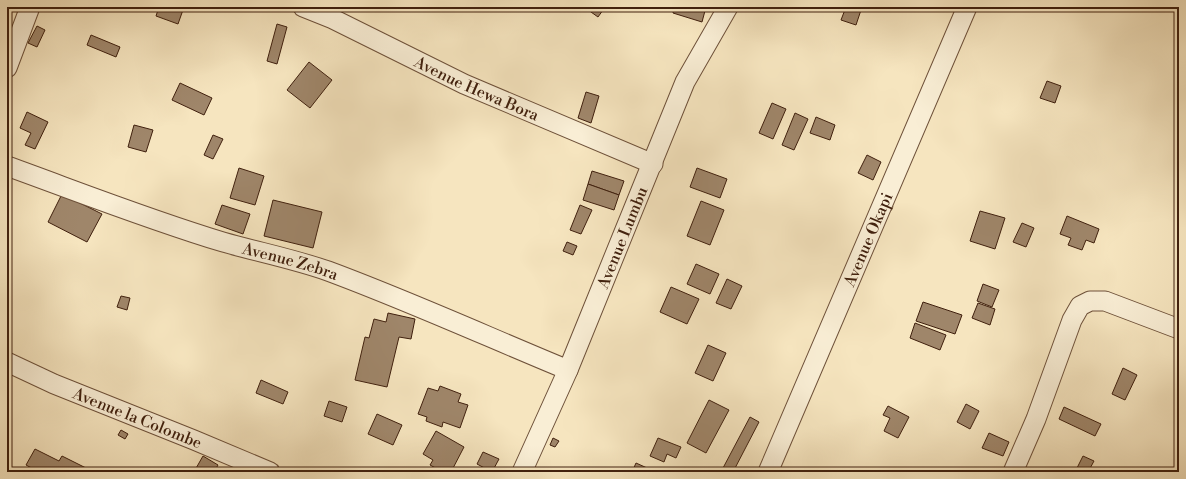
<svg xmlns="http://www.w3.org/2000/svg" width="1186" height="479" viewBox="0 0 1186 479" font-family="'Libre Bodoni',serif">
<style>
.building{fill:#9f866a;stroke:#40200e}
.lines{fill:none;stroke-linecap:round;stroke-linejoin:round}
.minor-casing{stroke:#6e513a;stroke-width:21}
.minor{stroke:#f9eed5;stroke-width:19}
.labels{text-anchor:middle;stroke-width:3.5;stroke-linejoin:round;paint-order:stroke}
.street-label{font-size:16px;fill:#40200e;stroke:#f9eed5}
</style>
<rect width="100%" height="100%" fill="#f6e5bf"/>
<filter id="stains"><feTurbulence type="fractalNoise" baseFrequency=".005" numOctaves="4"/><feColorMatrix values="0 0 0 0 .2 0 0 0 0 .09 0 0 0 0 .02 0 0 0 .5 -.17"/></filter>
<radialGradient id="worn" r=".72"><stop offset=".6" stop-color="#630" stop-opacity="0"/><stop offset="1" stop-color="#630" stop-opacity=".3"/></radialGradient>
<!-- building -->
<g class="building">
<path d="M159,7H184L178,24L156,16Z"/>
<path d="M584,7H599L603,10L598,17Z"/>
<path d="M674,7H706L702,22L673,13Z"/>
<path d="M846,7H862L856,25L841,20Z"/>
<path d="M277,24L287,27L277,64L267,61Z"/>
<path d="M37,26L45,30L37,47L28,43Z"/>
<path d="M91,35L120,47L116,57L87,45Z"/>
<path d="M309,62L332,80L310,108L287,90Z"/>
<path d="M1047,81L1061,86L1055,103L1040,98Z"/>
<path d="M180,83L212,98L204,115L172,100Z"/>
<path d="M586,92L599,96L591,123L578,118Z"/>
<path d="M772,103L786,109L773,139L759,133Z"/>
<path d="M27,112L48,122L35,149L25,145L31,133L20,128Z"/>
<path d="M795,113L808,119L794,150L782,145Z"/>
<path d="M816,117L835,125L830,140L810,133Z"/>
<path d="M134,125L153,130L146,152L128,147Z"/>
<path d="M213,135L223,139L213,159L204,155Z"/>
<path d="M867,155L881,162L873,180L858,173Z"/>
<path d="M239,168L264,176L255,205L230,198Z"/>
<path d="M697,168L727,179L720,198L690,187Z"/>
<path d="M592,171L624,181L619,195L588,184Z"/>
<path d="M588,184L619,195L614,210L583,200Z"/>
<path d="M62,194L102,214L87,242L48,222Z"/>
<path d="M273,200L322,212L313,248L264,236Z"/>
<path d="M701,201L724,210L710,245L687,236Z"/>
<path d="M222,205L250,214L243,234L215,224Z"/>
<path d="M580,205L592,210L581,234L570,230Z"/>
<path d="M980,211L1005,218L995,249L970,241Z"/>
<path d="M1067,216L1099,229L1094,243L1086,240L1082,250L1068,245L1071,238L1060,234Z"/>
<path d="M1022,223L1034,228L1026,247L1013,242Z"/>
<path d="M567,242L577,246L573,255L563,251Z"/>
<path d="M696,264L719,274L710,294L687,284Z"/>
<path d="M727,279L742,286L731,309L716,303Z"/>
<path d="M983,284L999,290L992,307L977,301Z"/>
<path d="M671,287L699,299L687,324L660,312Z"/>
<path d="M121,296L130,298L127,310L117,307Z"/>
<path d="M923,302L962,315L955,334L916,321Z"/>
<path d="M978,303L995,309L990,325L972,318Z"/>
<path d="M388,313L415,319L411,339L399,337L387,387L355,380L365,337L369,338L374,319L386,322Z"/>
<path d="M915,323L946,335L940,350L910,338Z"/>
<path d="M708,345L726,353L713,381L695,373Z"/>
<path d="M1123,368L1137,375L1125,400L1112,394Z"/>
<path d="M261,380L288,392L283,404L256,393Z"/>
<path d="M440,386L461,394L458,402L468,405L460,428L443,422L442,427L426,421L427,417L418,414L428,388L438,391Z"/>
<path d="M709,400L729,410L706,453L687,443Z"/>
<path d="M329,401L347,407L342,422L324,416Z"/>
<path d="M966,404L979,411L970,429L957,422Z"/>
<path d="M888,406L909,417L898,438L884,431L890,418L883,415Z"/>
<path d="M1064,407L1101,424L1095,436L1059,419Z"/>
<path d="M377,414L402,425L393,445L368,434Z"/>
<path d="M750,417L759,422L733,472H731L723,468Z"/>
<path d="M121,430L128,434L125,439L118,435Z"/>
<path d="M436,431L464,447L451,472H443L430,465L433,460L423,454Z"/>
<path d="M989,433L1009,442L1003,456L982,448Z"/>
<path d="M553,438L559,441L555,447L550,445Z"/>
<path d="M658,438L681,447L676,458L667,454L664,462L650,456Z"/>
<path d="M35,449L59,461L62,456L86,468L83,472H39L26,465Z"/>
<path d="M483,452L499,459L492,472L477,464Z"/>
<path d="M203,456L218,465L214,472H197L195,470Z"/>
<path d="M1083,456L1094,461L1088,472H1075Z"/>
<path d="M636,463L656,472H632Z"/>
</g>
<g class="lines">
<defs>
<g id="minor">
<path id="s1" d="M303,7L333,19L464,84L653,164"/>
<path d="M7,68L30,7"/>
<path id="s2" d="M7,166C79,192 150,220 223,242C258,252 294,259 328,271C409,301 488,337 568,370"/>
<path id="s3" d="M7,362L54,384L194,440L270,472"/>
<path id="s4" d="M522,472L568,370L685,82L728,7"/>
<path id="s5" d="M768,472L967,7"/>
<path d="M1013,472L1036,419L1072,320L1080,306L1090,301H1105L1179,329"/>
</g>
</defs>
<!-- minor casing -->
<use href="#minor" class="minor-casing"/>
<!-- minor -->
<use href="#minor" class="minor"/>
</g>
<g class="labels">
<!-- street labels -->
<g class="street-label">
<text dy="6" stroke="none"><textPath href="#s1" startOffset="192">Avenue Hewa Bora</textPath></text>
<text dy="6" stroke="none"><textPath href="#s4" startOffset="255">Avenue Lumbu</textPath></text>
<text dy="6" stroke="none"><textPath href="#s5" startOffset="253">Avenue Okapi</textPath></text>
<text dy="6" stroke="none"><textPath href="#s2" startOffset="299">Avenue Zebra</textPath></text>
<text dy="6" stroke="none"><textPath href="#s3" startOffset="142">Avenue la Colombe</textPath></text>
</g>
</g>
<!-- margin -->
<rect width="1186" height="479" fill="none" stroke="#f6e5bf" stroke-width="24"/>
<rect x="8" y="8" width="1170" height="463" fill="none" stroke="#40200e" stroke-width="2"/>
<rect x="12" y="12" width="1162" height="455" fill="none" stroke="#40200e"/>
<rect width="100%" height="100%" filter="url(#stains)"/>
<rect width="100%" height="100%" fill="url(#worn)"/>
</svg>
